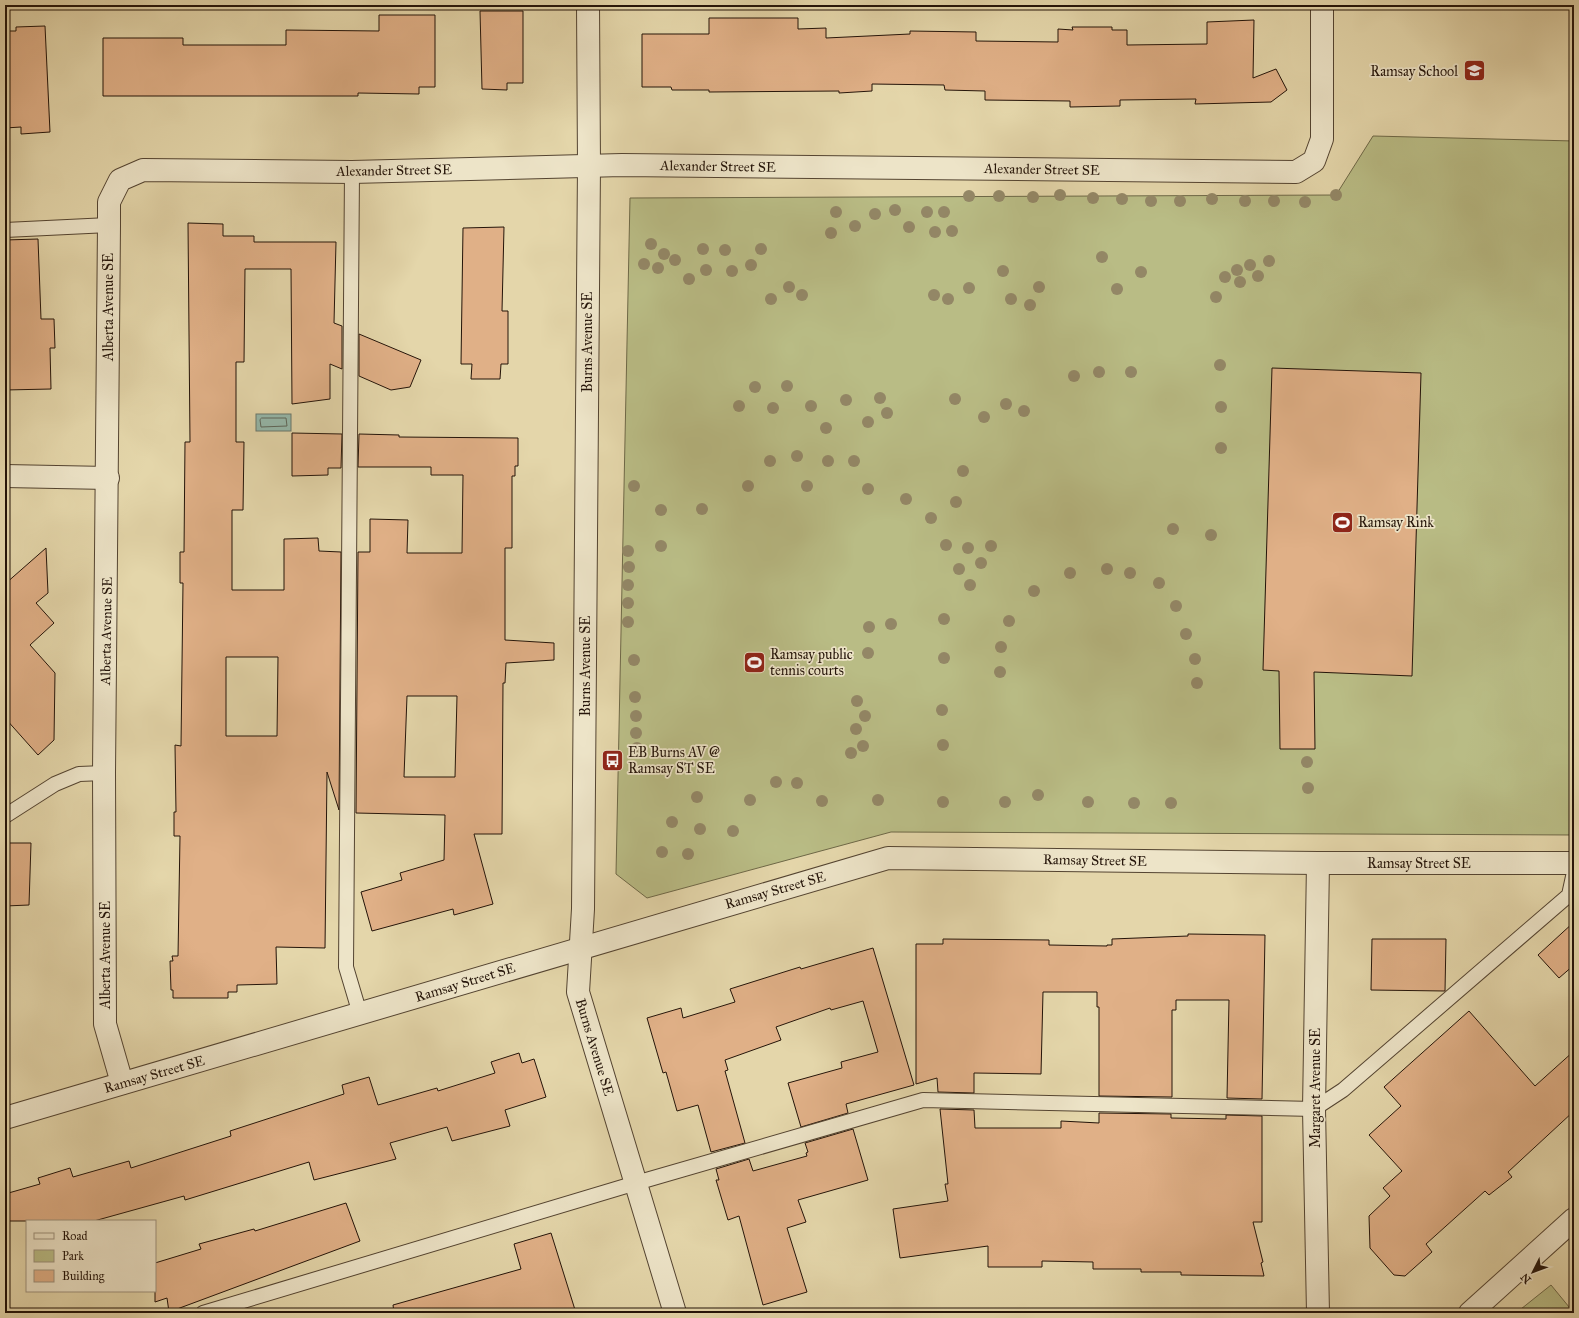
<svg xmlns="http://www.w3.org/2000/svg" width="1579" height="1318" viewBox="0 0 1579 1318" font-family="'IM FELL Great Primer',serif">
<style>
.green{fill:#b9bc85;stroke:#6e6847}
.water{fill:#95b9ac;stroke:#68776b}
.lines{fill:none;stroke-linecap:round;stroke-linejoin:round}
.shore{stroke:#5c665a;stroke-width:1}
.building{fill:#e0b087;stroke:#241409;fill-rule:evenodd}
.service-casing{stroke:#544431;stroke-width:16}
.minor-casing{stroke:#544431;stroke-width:24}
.service{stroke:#ede4c8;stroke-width:14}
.minor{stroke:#ede4c8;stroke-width:22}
.tree{fill:#938766}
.labels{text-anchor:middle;stroke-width:3.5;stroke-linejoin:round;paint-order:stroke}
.poi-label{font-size:14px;fill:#241409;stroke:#ede4c8;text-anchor:start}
.street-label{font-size:14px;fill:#241409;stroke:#ede4c8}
</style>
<rect width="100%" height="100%" fill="#e4d6aa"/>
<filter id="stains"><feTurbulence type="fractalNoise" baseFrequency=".005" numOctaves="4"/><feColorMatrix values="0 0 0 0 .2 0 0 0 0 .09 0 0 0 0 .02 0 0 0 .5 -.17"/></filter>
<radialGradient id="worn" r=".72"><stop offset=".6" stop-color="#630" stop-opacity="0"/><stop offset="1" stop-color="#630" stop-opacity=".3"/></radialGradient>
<!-- green -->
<g class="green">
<path d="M1373,136L1574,141V835L891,832L647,898L616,874L630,198L1336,195Z"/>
<path d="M1551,1285L1574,1313H1516Z"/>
</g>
<!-- water -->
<rect class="water" x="256" y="414" width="35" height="17"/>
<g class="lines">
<!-- shore -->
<path class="shore" d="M262,418H286L287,426L261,427L260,420Z"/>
</g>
<!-- building -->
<g class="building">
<path d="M480,11H523V83H507V90L482,89Z"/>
<path d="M379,15H435V87H419V94L358,93V96H103V38H183V45H286V30L379,31Z"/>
<path d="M709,18H798V29L826,28V38L910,34V31L976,32V41L1058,42V29L1073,30L1072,27H1112V30H1127V45L1207,44V22L1254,20L1253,78L1276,69L1287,90L1271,102L1195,104L1196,99L1120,100V106L1070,107V101L985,100V91L945,90L944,85L872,84V91L839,93V91L709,92V90H672L671,87H642V34H709Z"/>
<path d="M45,26L50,132L21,134V127L5,128V31H16V27Z"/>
<path d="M188,223L223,224V236H254V242H336L334,323L342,326V369L330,364V399L292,404L291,269H245L244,362H236V442H244L243,510H232V590H284V539L318,538L319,551L341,552L339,810L327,772L325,948L276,947L277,984L237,985V992H228V998H173V990H171L170,961H173L172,956H178L180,836H174V812H176L175,745L181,746L183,583H180V552H184L185,442H190ZM226,657H278L277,736H226Z"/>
<path d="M504,227L502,311H508V364H501L500,379H471L472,364H461L463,228Z"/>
<path d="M38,239L41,319H54L55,348H50L51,389L5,390V240Z"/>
<path d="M359,334L421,360L410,387L391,390L359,376Z"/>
<path d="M1272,368L1421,373L1412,676L1314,672L1315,749H1280L1279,671L1263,670Z"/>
<path d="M292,433L342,434L341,468H328V475L292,476Z"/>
<path d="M359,434L399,435V437L518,438V466H515V476H512V548H505V640L554,643V660L506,663L505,683H503L502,834H474L493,904L454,915L453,909L372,931L361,892L402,880L400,873L444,860L445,815L356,813L358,552H370V519L408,520L407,553H462L463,475H431V467H358ZM407,696H457L455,777H404Z"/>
<path d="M46,548L48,593L36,603L54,623L30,645L55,673L54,740L38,755L5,718V584Z"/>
<path d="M5,843H31L29,905L5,906Z"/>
<path d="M1574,922V965L1559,978L1538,955Z"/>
<path d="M1188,934L1265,935L1262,1099L1227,1098L1229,1000H1176V1010H1172V1097L1099,1096V1007H1097V992H1043L1041,1074L974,1073V1093L938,1092L937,1078L916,1084V944H943V939L1049,940V945L1107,946V945H1112V939L1188,936Z"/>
<path d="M1372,939H1446L1445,991L1371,990Z"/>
<path d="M873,948L914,1085L846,1104L848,1113L801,1127L788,1083L842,1068L841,1062L878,1052L863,1001L831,1010L830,1008L776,1027L781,1040L725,1060L728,1070L725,1071L745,1143L711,1152L698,1105L677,1111L666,1072L663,1073L647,1018L681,1008L683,1018L735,1002L730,989L800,967L801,969Z"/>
<path d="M1469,1011L1535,1086L1574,1051V1111L1508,1172L1512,1177L1489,1195L1485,1191L1426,1244L1432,1252L1405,1276L1394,1275L1370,1248L1369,1216L1390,1196L1383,1188L1402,1171L1369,1135L1401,1106L1384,1087Z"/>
<path d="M519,1053L522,1063L534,1059L546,1097L505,1110L510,1126L452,1141L447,1127L390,1143L396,1159L314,1180L309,1162L185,1200L184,1196L94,1221H5V1194L40,1184L38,1178L70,1168L73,1177L129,1161L131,1168L231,1136L230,1131L344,1094L342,1085L369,1077L378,1105L437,1088L438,1091L495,1073L491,1062Z"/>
<path d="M940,1109L974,1110L975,1128H1061V1121L1099,1123V1113L1171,1114V1118L1226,1119V1115L1262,1116V1222H1253L1263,1262L1261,1263L1264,1276L1181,1275V1272H1141V1269H1093V1262L1042,1261V1267H988V1246L900,1258L893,1209L948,1201L945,1184H948Z"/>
<path d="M853,1129L868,1180L798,1200L806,1222L787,1228L807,1292L763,1305L739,1216L728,1220L716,1180H719L716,1169L749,1159L753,1171L807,1156L806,1153L808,1152L805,1143Z"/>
<path d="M346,1203L360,1241L169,1312L167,1298L155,1302V1263L201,1249L199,1244L254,1229L255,1231Z"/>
<path d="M551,1233L576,1313H394L393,1305L521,1269L514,1244Z"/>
</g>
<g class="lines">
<defs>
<g id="service">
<path d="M352,172L346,967L360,1014"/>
<path d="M5,230L109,225"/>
<path d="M5,816L55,784L79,774L104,773"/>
<path d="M203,1313L636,1183L923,1100L1314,1109L1343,1090L1569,895L1574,872"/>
</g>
<g id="minor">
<path d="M588,5L589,165L583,909L578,992L675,1313"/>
<path d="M5,476L108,478"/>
<path d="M1318,863L1314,1109L1318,1313"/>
<path d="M122,1083L105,1024L104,773L109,225V202L120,180L143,170L352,172L622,165L1296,172L1314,161L1322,139V5"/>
<path d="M5,1118L888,858L1318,863H1574"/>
<path d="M1470,1313L1574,1219"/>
</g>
</defs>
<!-- service casing -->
<use href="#service" class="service-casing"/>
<!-- minor casing -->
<use href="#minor" class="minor-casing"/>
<!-- service -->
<use href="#service" class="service"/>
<!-- minor -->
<use href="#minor" class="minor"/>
</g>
<!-- trees -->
<g class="tree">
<circle cx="1060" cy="195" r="6"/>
<circle cx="1336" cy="195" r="6"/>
<circle cx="969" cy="196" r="6"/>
<circle cx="999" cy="196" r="6"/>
<circle cx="1033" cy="197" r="6"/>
<circle cx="1093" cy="198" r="6"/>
<circle cx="1122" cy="199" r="6"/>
<circle cx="1212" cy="199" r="6"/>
<circle cx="1151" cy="201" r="6"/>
<circle cx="1180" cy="201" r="6"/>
<circle cx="1245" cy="201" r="6"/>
<circle cx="1274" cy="201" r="6"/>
<circle cx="1305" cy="202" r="6"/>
<circle cx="895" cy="210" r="6"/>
<circle cx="836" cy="212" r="6"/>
<circle cx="927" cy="212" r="6"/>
<circle cx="944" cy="212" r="6"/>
<circle cx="875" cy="214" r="6"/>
<circle cx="855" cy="226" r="6"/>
<circle cx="909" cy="227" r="6"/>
<circle cx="952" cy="231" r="6"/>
<circle cx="935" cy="232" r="6"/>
<circle cx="831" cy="233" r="6"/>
<circle cx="651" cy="244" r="6"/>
<circle cx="703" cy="249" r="6"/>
<circle cx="761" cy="249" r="6"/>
<circle cx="725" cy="250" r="6"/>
<circle cx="664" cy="254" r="6"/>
<circle cx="1102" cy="257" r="6"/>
<circle cx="675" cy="260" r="6"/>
<circle cx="1269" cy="261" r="6"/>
<circle cx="644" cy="264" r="6"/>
<circle cx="751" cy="265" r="6"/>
<circle cx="1250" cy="265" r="6"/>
<circle cx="658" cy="268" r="6"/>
<circle cx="706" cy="270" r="6"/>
<circle cx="1237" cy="270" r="6"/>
<circle cx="732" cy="271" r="6"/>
<circle cx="1003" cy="271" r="6"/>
<circle cx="1141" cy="272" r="6"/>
<circle cx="1258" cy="276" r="6"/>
<circle cx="1225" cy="277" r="6"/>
<circle cx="689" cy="279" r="6"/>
<circle cx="1240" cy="282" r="6"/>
<circle cx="789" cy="287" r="6"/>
<circle cx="1039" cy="287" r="6"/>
<circle cx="969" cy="288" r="6"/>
<circle cx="1117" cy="289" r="6"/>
<circle cx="802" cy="295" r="6"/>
<circle cx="934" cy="295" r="6"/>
<circle cx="1216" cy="297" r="6"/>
<circle cx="771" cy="299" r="6"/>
<circle cx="948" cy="299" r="6"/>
<circle cx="1011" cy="299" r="6"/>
<circle cx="1030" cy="305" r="6"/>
<circle cx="1220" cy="365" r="6"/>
<circle cx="1099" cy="372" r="6"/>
<circle cx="1131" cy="372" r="6"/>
<circle cx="1074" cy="376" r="6"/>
<circle cx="787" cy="386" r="6"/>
<circle cx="755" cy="387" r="6"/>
<circle cx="880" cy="398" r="6"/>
<circle cx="955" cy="399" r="6"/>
<circle cx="846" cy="400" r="6"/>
<circle cx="1006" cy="404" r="6"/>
<circle cx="739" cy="406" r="6"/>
<circle cx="811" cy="406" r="6"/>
<circle cx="1221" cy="407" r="6"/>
<circle cx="773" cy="408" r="6"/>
<circle cx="1024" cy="411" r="6"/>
<circle cx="887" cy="413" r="6"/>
<circle cx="984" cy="417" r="6"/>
<circle cx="868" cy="422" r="6"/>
<circle cx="826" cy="428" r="6"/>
<circle cx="1221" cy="448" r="6"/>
<circle cx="797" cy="456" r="6"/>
<circle cx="770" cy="461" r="6"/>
<circle cx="828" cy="461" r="6"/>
<circle cx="854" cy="461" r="6"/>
<circle cx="963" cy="471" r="6"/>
<circle cx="634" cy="486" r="6"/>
<circle cx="748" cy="486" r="6"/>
<circle cx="807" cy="486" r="6"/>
<circle cx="868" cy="489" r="6"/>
<circle cx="906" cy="499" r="6"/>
<circle cx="956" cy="502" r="6"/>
<circle cx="702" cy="509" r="6"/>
<circle cx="661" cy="510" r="6"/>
<circle cx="931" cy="518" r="6"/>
<circle cx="1173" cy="529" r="6"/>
<circle cx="1211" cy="535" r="6"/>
<circle cx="946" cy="545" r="6"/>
<circle cx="661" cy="546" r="6"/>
<circle cx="991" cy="546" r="6"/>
<circle cx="968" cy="548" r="6"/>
<circle cx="628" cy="551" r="6"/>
<circle cx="981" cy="563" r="6"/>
<circle cx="629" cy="567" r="6"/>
<circle cx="959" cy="569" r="6"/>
<circle cx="1107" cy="569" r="6"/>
<circle cx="1070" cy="573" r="6"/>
<circle cx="1130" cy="573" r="6"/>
<circle cx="1159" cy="583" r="6"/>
<circle cx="628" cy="585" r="6"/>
<circle cx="970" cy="585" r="6"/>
<circle cx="1034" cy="591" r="6"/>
<circle cx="628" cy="603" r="6"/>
<circle cx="1176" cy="606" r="6"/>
<circle cx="944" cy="619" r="6"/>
<circle cx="1009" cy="621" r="6"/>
<circle cx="628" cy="622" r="6"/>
<circle cx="891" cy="624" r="6"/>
<circle cx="869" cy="627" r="6"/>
<circle cx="1186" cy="634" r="6"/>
<circle cx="1001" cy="647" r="6"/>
<circle cx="868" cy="653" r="6"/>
<circle cx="944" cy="658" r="6"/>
<circle cx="1195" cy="659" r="6"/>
<circle cx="634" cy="660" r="6"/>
<circle cx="1000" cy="672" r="6"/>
<circle cx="1197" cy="683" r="6"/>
<circle cx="635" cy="697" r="6"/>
<circle cx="857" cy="701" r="6"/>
<circle cx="942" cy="710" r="6"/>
<circle cx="636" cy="716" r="6"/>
<circle cx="865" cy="716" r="6"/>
<circle cx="856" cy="729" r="6"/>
<circle cx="636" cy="733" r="6"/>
<circle cx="943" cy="745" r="6"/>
<circle cx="863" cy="746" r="6"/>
<circle cx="637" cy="748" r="6"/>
<circle cx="851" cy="753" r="6"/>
<circle cx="1307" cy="762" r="6"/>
<circle cx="776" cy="782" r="6"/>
<circle cx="797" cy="783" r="6"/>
<circle cx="1308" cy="788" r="6"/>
<circle cx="1038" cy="795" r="6"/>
<circle cx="697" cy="797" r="6"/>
<circle cx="750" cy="800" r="6"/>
<circle cx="878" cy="800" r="6"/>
<circle cx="822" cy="801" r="6"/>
<circle cx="943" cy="802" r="6"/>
<circle cx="1005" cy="802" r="6"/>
<circle cx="1088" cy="802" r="6"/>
<circle cx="1134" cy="803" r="6"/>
<circle cx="1171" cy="803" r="6"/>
<circle cx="672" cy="822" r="6"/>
<circle cx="700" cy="829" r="6"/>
<circle cx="733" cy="831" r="6"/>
<circle cx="662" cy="852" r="6"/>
<circle cx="688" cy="854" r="6"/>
</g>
<!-- icons -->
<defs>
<symbol id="school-square" viewBox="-11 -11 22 22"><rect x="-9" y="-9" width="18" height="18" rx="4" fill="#8f2418" stroke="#ede4c8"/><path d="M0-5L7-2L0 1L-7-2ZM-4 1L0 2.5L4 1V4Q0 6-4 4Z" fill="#fff"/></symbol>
<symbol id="stadium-square" viewBox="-11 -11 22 22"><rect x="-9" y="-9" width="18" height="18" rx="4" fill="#8f2418" stroke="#ede4c8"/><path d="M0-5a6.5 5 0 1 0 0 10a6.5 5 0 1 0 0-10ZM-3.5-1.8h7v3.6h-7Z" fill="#fff"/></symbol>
<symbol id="bus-square" viewBox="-11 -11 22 22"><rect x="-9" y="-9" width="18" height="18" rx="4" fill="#8f2418" stroke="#ede4c8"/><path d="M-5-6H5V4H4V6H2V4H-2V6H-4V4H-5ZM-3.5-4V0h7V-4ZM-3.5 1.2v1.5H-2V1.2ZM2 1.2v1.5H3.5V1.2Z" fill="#fff"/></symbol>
</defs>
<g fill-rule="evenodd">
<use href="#school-square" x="1462" y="58" width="25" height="25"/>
<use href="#stadium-square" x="1330" y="510" width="25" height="25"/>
<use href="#stadium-square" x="742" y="650" width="25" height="25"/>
<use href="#bus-square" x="600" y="748" width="25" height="25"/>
</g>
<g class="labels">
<!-- poi labels -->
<g class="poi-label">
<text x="1458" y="76" text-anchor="end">Ramsay School</text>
<text x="1358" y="527">Ramsay Rink</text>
<text x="770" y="659">Ramsay public<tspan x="770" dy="16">tennis courts</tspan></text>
<text x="628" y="757">EB Burns AV @<tspan x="628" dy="16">Ramsay ST SE</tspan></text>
</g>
<!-- street labels -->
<g class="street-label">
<text transform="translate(718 166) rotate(1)" y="5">Alexander Street SE</text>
<text transform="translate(1042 169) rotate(1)" y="5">Alexander Street SE</text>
<text transform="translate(394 170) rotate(-1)" y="5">Alexander Street SE</text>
<text transform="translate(108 307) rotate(-90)" y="5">Alberta Avenue SE</text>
<text transform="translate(587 342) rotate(-90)" y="5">Burns Avenue SE</text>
<text transform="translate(106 631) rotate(-89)" y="5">Alberta Avenue SE</text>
<text transform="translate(585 666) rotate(-90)" y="5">Burns Avenue SE</text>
<text transform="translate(1095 860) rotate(1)" y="5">Ramsay Street SE</text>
<text x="1419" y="868">Ramsay Street SE</text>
<text transform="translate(775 890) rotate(-16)" y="5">Ramsay Street SE</text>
<text transform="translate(105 955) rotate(-90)" y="5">Alberta Avenue SE</text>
<text transform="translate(465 982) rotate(-17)" y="5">Ramsay Street SE</text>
<text transform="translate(595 1047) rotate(73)" y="5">Burns Avenue SE</text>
<text transform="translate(154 1074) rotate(-16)" y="5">Ramsay Street SE</text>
<text transform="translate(1315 1088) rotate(-90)" y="5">Margaret Avenue SE</text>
</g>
</g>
<!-- margin -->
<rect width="1579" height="1318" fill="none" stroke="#e4d6aa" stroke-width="20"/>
<rect x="6" y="6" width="1567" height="1306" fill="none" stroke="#241409" stroke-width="2"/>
<rect x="10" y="10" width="1559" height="1298" fill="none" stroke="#241409"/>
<!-- legend -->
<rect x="26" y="1220" width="130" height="72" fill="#ede4c8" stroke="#9d917c"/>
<rect x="34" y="1233" width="20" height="6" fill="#ede4c8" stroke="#9d917c"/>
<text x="62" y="1240" font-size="12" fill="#241409">Road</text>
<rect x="34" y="1250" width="20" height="12" fill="#b9bc85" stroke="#9d917c"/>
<text x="62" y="1260" font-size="12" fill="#241409">Park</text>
<rect x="34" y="1270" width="20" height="12" fill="#e0b087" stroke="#9d917c"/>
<text x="62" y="1280" font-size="12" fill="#241409">Building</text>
<!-- north arrow -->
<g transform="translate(1533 1272) rotate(228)" stroke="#ede4c8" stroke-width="3" paint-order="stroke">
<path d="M0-3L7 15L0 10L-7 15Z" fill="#241409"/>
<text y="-6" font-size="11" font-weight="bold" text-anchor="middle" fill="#241409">N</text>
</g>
<rect width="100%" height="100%" filter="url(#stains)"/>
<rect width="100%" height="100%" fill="url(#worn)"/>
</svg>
